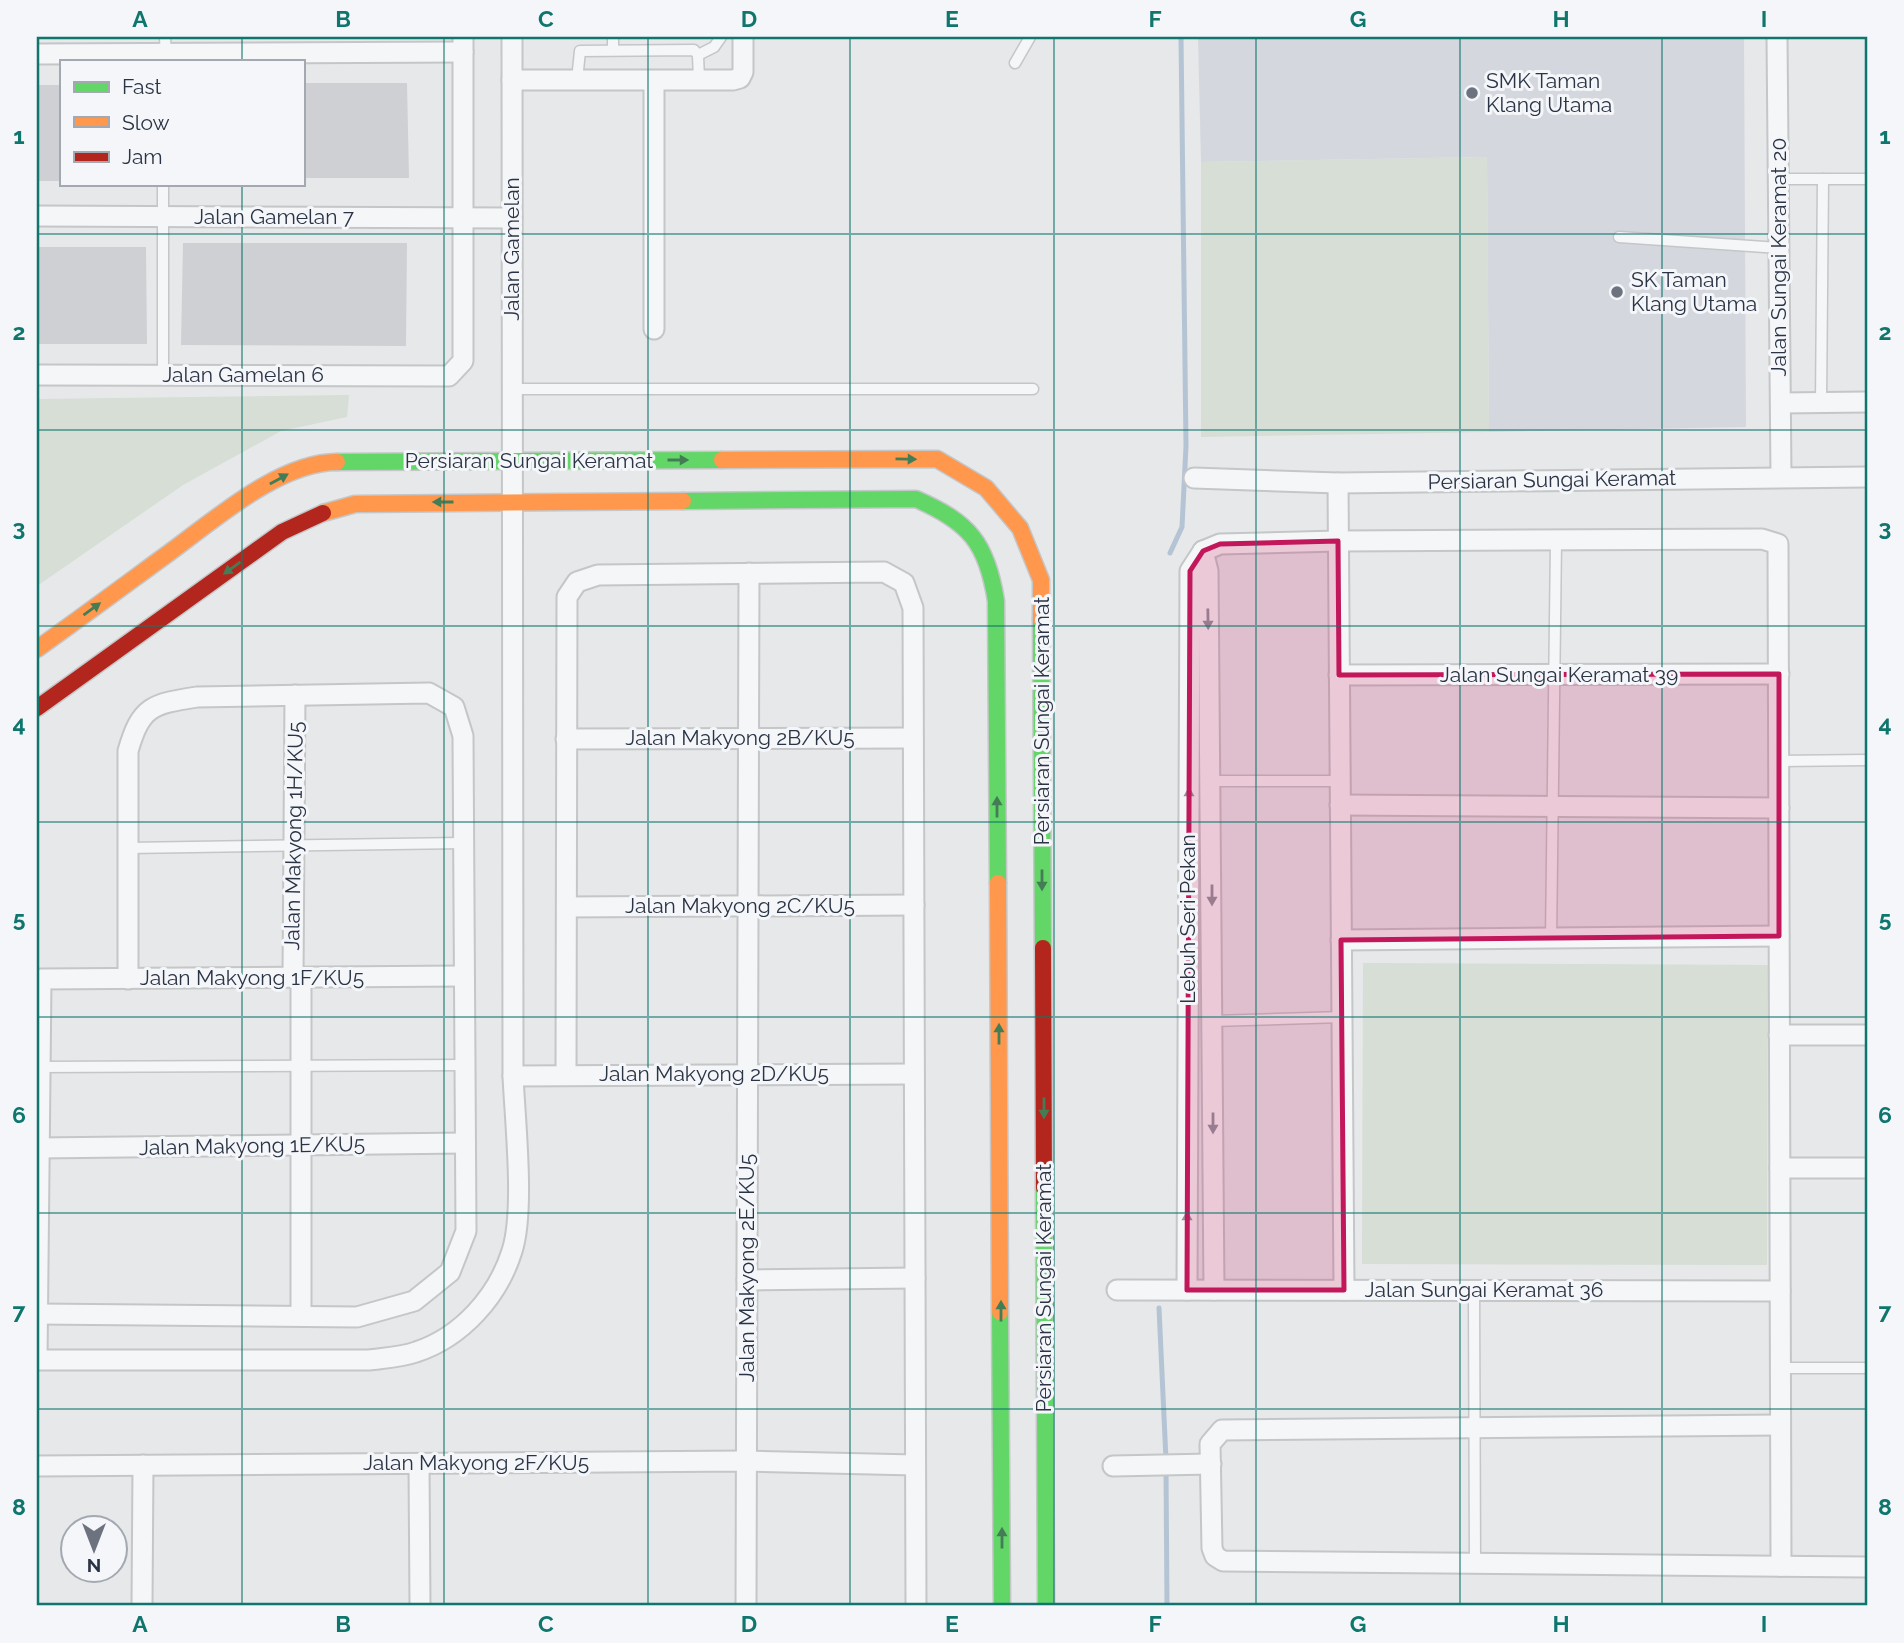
<svg xmlns="http://www.w3.org/2000/svg" width="1904" height="1643" viewBox="0 0 1904 1643" font-family="Raleway,sans-serif">
<style>
.built{fill:#d4d7dd}
.green{fill:#d6ded6}
.lines{fill:none;stroke-linecap:round;stroke-linejoin:round}
.stream{stroke:#b4c4d5;stroke-width:5}
.building{fill:#ced0d3}
.lane-casing{stroke:#c4c6c8;stroke-width:13}
.street-casing{stroke:#c4c6c8;stroke-width:23}
.fast-casing{stroke:#c4c6c8;stroke-width:19}
.slow-casing{stroke:#c4c6c8;stroke-width:19}
.jam-casing{stroke:#c4c6c8;stroke-width:19}
.lane{stroke:#f5f6f7;stroke-width:10}
.street{stroke:#f5f6f7;stroke-width:19}
.fast{stroke:#63d668;stroke-width:16}
.slow{stroke:#ff974d;stroke-width:16}
.jam{stroke:#b3261e;stroke-width:16}
.oneway{fill:#447d55}
.oneway2{fill:#90959e}
.marked{fill:#c2185b;fill-opacity:0.2;stroke:#c2185b;stroke-width:5;stroke-linejoin:round}
.grid{fill:none;stroke:#0f766e;stroke-width:2;stroke-opacity:0.55}
.poi-dot{fill:#6c737f;stroke:#f4f6f9;stroke-width:2.5}
.labels{text-anchor:middle;stroke-width:6;stroke-linejoin:round;paint-order:stroke}
.poi-label{font-size:21px;fill:#2b3445;stroke:#f4f6f9;text-anchor:start}
.street-label{font-size:21px;fill:#2b3445;stroke:#f4f6f9}
.neatline{fill:none;stroke:#0f766e;stroke-width:2.5}
.grid-label{font-size:23px;text-anchor:middle;font-weight:bold;fill:#0f766e}
</style>
<rect width="100%" height="100%" fill="#e6e8ea"/>
<!-- built -->
<path class="built" d="M1198,37H1744L1746,427L1489,432L1487,157L1201,162Z"/>
<!-- green -->
<g class="green">
<path d="M1487,157L1489,432L1201,437V162Z"/>
<path d="M349,395L347,417L281,431L183,485L37,586V399Z"/>
<path d="M1363,963L1768,965L1767,1265L1362,1264Z"/>
</g>
<g class="lines">
<!-- stream -->
<g class="stream">
<path d="M1170,553L1182,527L1186,446L1181,37"/>
<path d="M1159,1308L1166,1460"/>
<path d="M1166,1469L1167,1606"/>
</g>
</g>
<!-- building -->
<g class="building">
<path d="M303,83H407L409,178H303Z"/>
<rect x="37" y="85" width="24" height="96"/>
<path d="M183,243H407L406,346L181,345Z"/>
<path d="M37,247H146L147,344H37Z"/>
</g>
<g class="lines">
<defs>
<g id="lane">
<path d="M165,37L166,57"/>
<path d="M613,49V37"/>
<path d="M698,55L714,47L721,37"/>
<path d="M1015,63L1030,37"/>
<path d="M577,80L580,51L694,50L698,55L699,81"/>
<path d="M1779,179H1867"/>
<path d="M163,184V376"/>
<path d="M1619,237L1779,248"/>
<path d="M512,389H1033"/>
<path d="M1821,403L1823,179"/>
<path d="M1779,761L1867,760"/>
<path d="M1211,781H1340"/>
<path d="M128,848L463,843"/>
<path d="M1551,940L1556,540"/>
<path d="M1213,1021L1342,1017"/>
<path d="M40,1067L464,1065"/>
<path d="M1474,1290L1475,1564"/>
<path d="M1780,1368H1867"/>
</g>
<g id="street">
<path d="M1777,37L1781,477"/>
<path d="M37,54L463,52"/>
<path d="M512,80H733L740,78L743,72V37"/>
<path d="M37,216L512,218"/>
<path d="M654,329V81"/>
<path d="M37,375L449,376L463,361V37"/>
<path d="M1781,403L1867,402"/>
<path d="M1194,478L1338,483L1867,477"/>
<path d="M1338,483L1344,1290"/>
<path d="M1203,551L1220,544L1338,541L1762,539L1778,544L1781,1566"/>
<path d="M1203,551L1208,571L1214,1290"/>
<path d="M1339,675L1779,674"/>
<path d="M566,739L913,738"/>
<path d="M1340,805L1779,808"/>
<path d="M567,907L914,905"/>
<path d="M1341,940L1779,936"/>
<path d="M293,977L295,695"/>
<path d="M301,977V1316"/>
<path d="M1779,1035H1867"/>
<path d="M566,1074L567,597L577,582L598,575L884,572L904,583L913,608L916,1606"/>
<path d="M513,1076L914,1074"/>
<path d="M39,1148L465,1143"/>
<path d="M1780,1168H1867"/>
<path d="M747,1280L915,1278"/>
<path d="M1117,1290L1780,1291"/>
<path d="M1187,1290L1190,571L1203,551"/>
<path d="M37,1314L357,1317L414,1301L450,1272L466,1231L463,736L454,707L429,693L197,697C152,704 141,706 128,751V979"/>
<path d="M37,1360H369C384,1358 402,1357 416,1352C462,1337 498,1296 512,1251C525,1211 515,1121 513,1076L512,37"/>
<path d="M37,1360L41,979L464,976"/>
<path d="M1780,1425L1222,1430L1210,1444L1212,1548L1215,1556L1223,1561L1867,1567"/>
<path d="M419,1464L420,1606"/>
<path d="M37,1466L746,1461L915,1465"/>
<path d="M1113,1466L1211,1464"/>
<path d="M142,1606L143,1465"/>
<path d="M746,1606L749,573"/>
</g>
<g id="fast">
<path d="M337,462L722,460"/>
<path d="M683,501L916,499C969,522 987,543 996,601L998,883"/>
<path d="M1041,619L1043,948"/>
<path d="M1044,1188L1046,1606"/>
<path d="M1000,1312L1002,1606"/>
</g>
<g id="slow">
<path d="M722,460L937,459L986,488L1020,528L1041,580V619"/>
<path d="M323,513L355,504L683,501"/>
<path d="M37,649C79,619 121,588 162,558C210,524 277,462 337,462"/>
<path d="M998,883L1000,1312"/>
</g>
<g id="jam">
<path d="M37,708L282,532L323,513"/>
<path d="M1043,948L1044,1188"/>
</g>
</defs>
<!-- lane casing -->
<use href="#lane" class="lane-casing"/>
<!-- street casing -->
<use href="#street" class="street-casing"/>
<!-- fast casing -->
<use href="#fast" class="fast-casing"/>
<!-- slow casing -->
<use href="#slow" class="slow-casing"/>
<!-- jam casing -->
<use href="#jam" class="jam-casing"/>
<!-- lane -->
<use href="#lane" class="lane"/>
<!-- street -->
<use href="#street" class="street"/>
<!-- fast -->
<use href="#fast" class="fast"/>
<!-- slow -->
<use href="#slow" class="slow"/>
<!-- jam -->
<use href="#jam" class="jam"/>
</g>
<!-- one-way arrows -->
<defs><path id="oneway-solid" d="M-6-.8H1V-3.2L6.5 0L1 3.2V.8H-6Z" transform="scale(1.75)"/></defs>
<g class="oneway">
<use href="#oneway-solid" transform="translate(906 459) rotate(1)"/>
<use href="#oneway-solid" transform="translate(678 460)"/>
<use href="#oneway-solid" transform="translate(279 479) rotate(-29)"/>
<use href="#oneway-solid" transform="translate(443 502) rotate(180)"/>
<use href="#oneway-solid" transform="translate(232 568) rotate(144)"/>
<use href="#oneway-solid" transform="translate(92 609) rotate(-36)"/>
<use href="#oneway-solid" transform="translate(997 807) rotate(-90)"/>
<use href="#oneway-solid" transform="translate(1042 880) rotate(90)"/>
<use href="#oneway-solid" transform="translate(999 1034) rotate(-90)"/>
<use href="#oneway-solid" transform="translate(1044 1108) rotate(90)"/>
<use href="#oneway-solid" transform="translate(1001 1311) rotate(-90)"/>
<use href="#oneway-solid" transform="translate(1002 1538) rotate(-90)"/>
</g>
<g class="oneway2">
<use href="#oneway-solid" transform="translate(1208 619) rotate(89)"/>
<use href="#oneway-solid" transform="translate(1189 798) rotate(-90)"/>
<use href="#oneway-solid" transform="translate(1212 895) rotate(90)"/>
<use href="#oneway-solid" transform="translate(1213 1123) rotate(90)"/>
<use href="#oneway-solid" transform="translate(1187 1222) rotate(-90)"/>
</g>
<!-- marked area -->
<path class="marked" d="M1338,541L1339,675L1779,674V936L1341,940L1344,1290H1187L1190,571L1203,551L1220,544Z"/>
<!-- grid -->
<path class="grid" d="M242,37V61M444,37V1606M648,37V1606M850,37V1606M1054,37V1606M1256,37V1606M1460,37V1606M1662,37V1606M242,184V1606M37,234H1867M37,430H1867M37,626H1867M37,822H1867M37,1017H1867M37,1213H1867M37,1409H1867"/>
<!-- markers -->
<g class="poi-dot">
<circle cx="1472" cy="93" r="7"/>
<circle cx="1617" cy="292" r="7"/>
</g>
<g class="labels">
<!-- poi labels -->
<g class="poi-label">
<text x="1486" y="88">SMK Taman<tspan x="1486" dy="24">Klang Utama</tspan></text>
<text x="1631" y="287">SK Taman<tspan x="1631" dy="24">Klang Utama</tspan></text>
</g>
<!-- street labels -->
<g class="street-label">
<text x="274" y="224">Jalan Gamelan 7</text>
<text transform="translate(512 249) rotate(-90)" y="7">Jalan Gamelan</text>
<text transform="translate(1779 257) rotate(-90)" y="7">Jalan Sungai Keramat 20</text>
<text x="243" y="382">Jalan Gamelan 6</text>
<text x="529" y="468">Persiaran Sungai Keramat</text>
<text transform="translate(1552 480) rotate(-1)" y="7">Persiaran Sungai Keramat</text>
<text x="1559" y="682">Jalan Sungai Keramat 39</text>
<text transform="translate(1042 721) rotate(-90)" y="7">Persiaran Sungai Keramat</text>
<text x="740" y="745">Jalan Makyong 2B/KU5</text>
<text transform="translate(294 836) rotate(-89)" y="7">Jalan Makyong 1H/KU5</text>
<text x="740" y="913">Jalan Makyong 2C/KU5</text>
<text transform="translate(1188 919) rotate(-90)" y="7">Lebuh Seri Pekan</text>
<text x="252" y="985">Jalan Makyong 1F/KU5</text>
<text x="714" y="1081">Jalan Makyong 2D/KU5</text>
<text transform="translate(252 1146) rotate(-1)" y="7">Jalan Makyong 1E/KU5</text>
<text transform="translate(747 1268) rotate(-90)" y="7">Jalan Makyong 2E/KU5</text>
<text transform="translate(1044 1288) rotate(-90)" y="7">Persiaran Sungai Keramat</text>
<text x="1484" y="1297">Jalan Sungai Keramat 36</text>
<text x="476" y="1470">Jalan Makyong 2F/KU5</text>
</g>
</g>
<!-- border -->
<rect width="1904" height="1643" fill="none" stroke="#f4f6f9" stroke-width="77"/>
<!-- legend -->
<rect x="60" y="60" width="245" height="126" fill="#f4f6f9" stroke="#a4a8b1" stroke-width="2"/>
<rect x="74" y="82" width="35" height="10" fill="#63d668" stroke="#a4a8b1" stroke-width="2"/>
<text x="122" y="94" font-size="21" fill="#2b3445">Fast</text>
<rect x="74" y="117" width="35" height="10" fill="#ff974d" stroke="#a4a8b1" stroke-width="2"/>
<text x="122" y="130" font-size="21" fill="#2b3445">Slow</text>
<rect x="74" y="152" width="35" height="10" fill="#b3261e" stroke="#a4a8b1" stroke-width="2"/>
<text x="122" y="164" font-size="21" fill="#2b3445">Jam</text>
<!-- north arrow -->
<g transform="translate(94 1549) rotate(180)"><circle r="33" fill="#f4f6f9" stroke="#a4a8b1" stroke-width="2"/>
<path d="M0-5L12 26L0 18L-12 26Z" fill="#6c737f"/>
<text y="-10" font-size="19" font-weight="bold" text-anchor="middle" fill="#2b3445">N</text>
</g>
<rect x="38" y="38" width="1828" height="1566" class="neatline"/>
<g class="grid-label">
<text x="140" y="27">A</text>
<text x="343" y="27">B</text>
<text x="546" y="27">C</text>
<text x="749" y="27">D</text>
<text x="952" y="27">E</text>
<text x="1155" y="27">F</text>
<text x="1358" y="27">G</text>
<text x="1561" y="27">H</text>
<text x="1764" y="27">I</text>
<text x="19" y="144">1</text>
<text x="1885" y="144">1</text>
<text x="19" y="340">2</text>
<text x="1885" y="340">2</text>
<text x="19" y="536">3</text>
<text x="1885" y="536">3</text>
<text x="19" y="732">4</text>
<text x="1885" y="732">4</text>
<text x="19" y="927">5</text>
<text x="1885" y="927">5</text>
<text x="19" y="1123">6</text>
<text x="1885" y="1123">6</text>
<text x="19" y="1319">7</text>
<text x="1885" y="1319">7</text>
<text x="19" y="1515">8</text>
<text x="1885" y="1515">8</text>
<text x="140" y="1632">A</text>
<text x="343" y="1632">B</text>
<text x="546" y="1632">C</text>
<text x="749" y="1632">D</text>
<text x="952" y="1632">E</text>
<text x="1155" y="1632">F</text>
<text x="1358" y="1632">G</text>
<text x="1561" y="1632">H</text>
<text x="1764" y="1632">I</text>
</g>
</svg>
